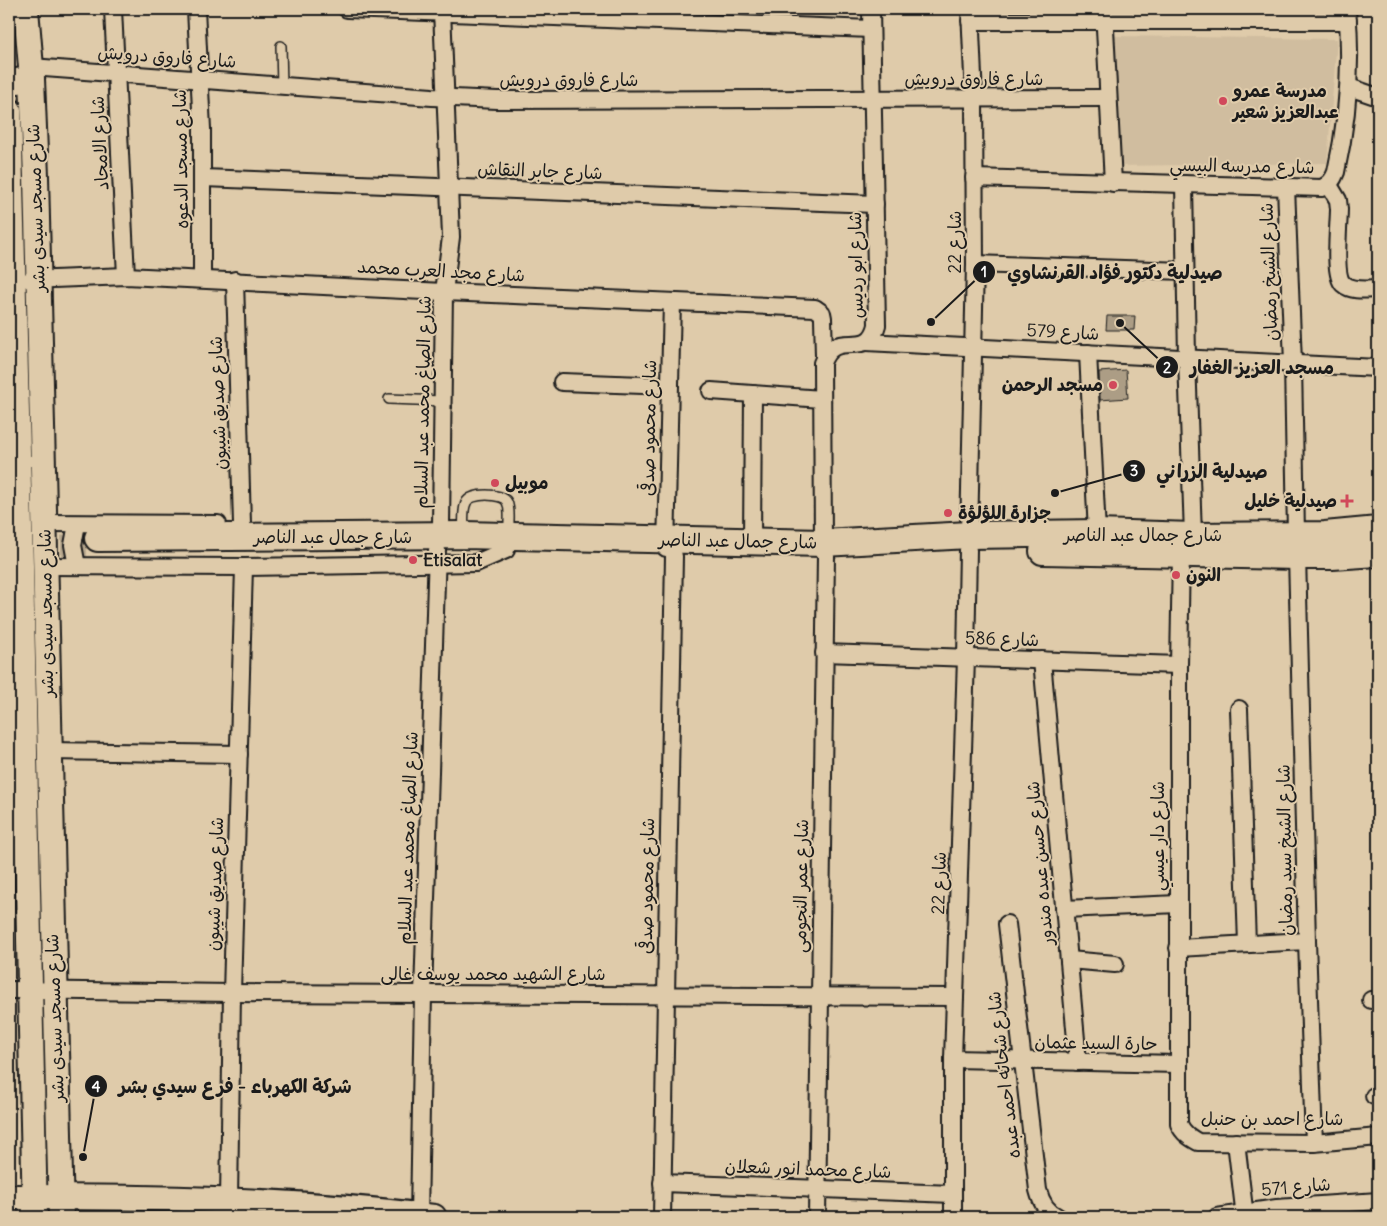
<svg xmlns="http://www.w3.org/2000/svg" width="1387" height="1226" viewBox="0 0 1387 1226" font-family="Delius,'Playpen Sans Arabic',sans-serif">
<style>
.built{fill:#d0bd9f}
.building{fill:#ac9d85;stroke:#1c1c1c}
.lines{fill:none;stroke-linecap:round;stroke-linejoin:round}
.primary-tunnel{stroke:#b8a88e;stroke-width:26;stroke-dasharray:26 13;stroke-linecap:butt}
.lane-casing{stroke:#1c1c1c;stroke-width:12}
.street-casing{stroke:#1c1c1c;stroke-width:20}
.secondary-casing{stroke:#1c1c1c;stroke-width:28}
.primary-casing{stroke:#1c1c1c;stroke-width:30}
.lane{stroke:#dfcbaa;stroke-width:9}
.street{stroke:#dfcbaa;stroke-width:16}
.secondary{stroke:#dfcbaa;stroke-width:24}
.primary{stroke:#dfcbaa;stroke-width:26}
.poi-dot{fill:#d1495b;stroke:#dfcbaa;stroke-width:2}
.labels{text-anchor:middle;stroke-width:4;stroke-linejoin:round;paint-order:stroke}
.street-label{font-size:18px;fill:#1c1c1c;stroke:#dfcbaa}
.poi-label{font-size:18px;font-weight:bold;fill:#1c1c1c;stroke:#dfcbaa;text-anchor:start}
.leader{fill:none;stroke:#1c1c1c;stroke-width:2}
.callout-dot{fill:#1c1c1c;stroke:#dfcbaa;stroke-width:2}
.mark-label{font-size:15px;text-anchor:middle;font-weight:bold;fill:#fff}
.callout-label{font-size:19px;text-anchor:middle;font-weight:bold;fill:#1c1c1c;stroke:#dfcbaa;stroke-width:4;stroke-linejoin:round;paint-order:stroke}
</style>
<rect width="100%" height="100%" fill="#dfcbaa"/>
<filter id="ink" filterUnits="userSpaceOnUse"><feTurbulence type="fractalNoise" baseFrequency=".02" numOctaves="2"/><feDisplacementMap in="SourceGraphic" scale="10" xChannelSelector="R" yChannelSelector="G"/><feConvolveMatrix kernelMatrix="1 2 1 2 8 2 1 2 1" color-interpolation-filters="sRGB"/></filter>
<g filter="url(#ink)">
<!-- built -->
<path class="built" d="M1111,36L1337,39L1327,163L1115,166Z"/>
<!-- building -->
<g class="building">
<path d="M1107,316H1135L1134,330H1106Z"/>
<path d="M1126,370L1128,398L1100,400L1099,372Z"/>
</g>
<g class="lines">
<!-- primary-tunnel -->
<path class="primary-tunnel" d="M22,548L100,549"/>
<defs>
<g id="lane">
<path d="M281,46L282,86"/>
<path d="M389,399L443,401"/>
<path d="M464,534C464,524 462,511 466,503C470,492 503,493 507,502C511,510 508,524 509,533"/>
</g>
<g id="street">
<path d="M113,9L126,276"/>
<path d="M196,9L202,129V279"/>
<path d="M347,9L871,29"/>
<path d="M1104,9L1113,183"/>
<path d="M970,21H1348"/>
<path d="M31,67L432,97L497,100L1108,98"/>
<path d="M1349,87L1378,97"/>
<path d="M203,178L875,204"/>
<path d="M974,178L1322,188C1330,184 1333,180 1336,172C1348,118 1352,64 1347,9"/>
<path d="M1184,184L1187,358L1193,536"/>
<path d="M1329,185L1338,200L1339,209C1339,224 1333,274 1343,284C1352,292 1368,289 1378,289"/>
<path d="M1286,187L1293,363L1296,535"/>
<path d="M975,264L1185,271"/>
<path d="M30,280L126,276L444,292L815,308L822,313L823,318L824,356"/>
<path d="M235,280L242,524"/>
<path d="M866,342L1378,368"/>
<path d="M1088,353L1097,533"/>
<path d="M562,382L670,386"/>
<path d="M711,391L822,399"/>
<path d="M44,523L218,524"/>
<path d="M77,524L73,545L77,566"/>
<path d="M441,526L444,292L451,237L442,9"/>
<path d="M969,535L975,264L974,99L970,9"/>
<path d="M752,542L753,394"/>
<path d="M823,543L822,363C835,326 868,362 877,325L871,9"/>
<path d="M666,548L672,302"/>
<path d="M1181,554L1179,665V1124C1183,1133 1189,1137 1198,1142L1314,1143L1378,1137"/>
<path d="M1297,556L1307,941L1314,1143"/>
<path d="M44,566L244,567L476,563L506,550"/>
<path d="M824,653L1179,665"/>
<path d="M1042,660L1078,1062"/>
<path d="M1239,709L1247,944"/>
<path d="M49,751L239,754"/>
<path d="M1064,909L1178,904"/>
<path d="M1007,924L1038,1190C1041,1202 1046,1212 1058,1217"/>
<path d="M1178,948L1307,941"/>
<path d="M1069,960L1115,964"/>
<path d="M9,990L232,993L955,997"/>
<path d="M1371,1000H1378"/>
<path d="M953,1059L1178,1064"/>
<path d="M1374,1096H1378"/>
<path d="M1236,1142L1245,1217"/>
<path d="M662,1183L953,1194"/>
<path d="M229,1201L232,993L244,567"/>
<path d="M419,1217L423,994L437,550"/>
<path d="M662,1217L674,556"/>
<path d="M817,1217L826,556"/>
<path d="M953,1217V1059L966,658L968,550"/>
<path d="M1217,1217L1277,1208L1378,1201"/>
</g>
<g id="secondary">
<path d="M26,9L32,79L36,176L61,1217"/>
<path d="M9,82L32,79"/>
<path d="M9,110L21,566L35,1217"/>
<path d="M9,1197C150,1197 293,1199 434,1217"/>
</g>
<g id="primary">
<path d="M98,538L464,535L823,543L969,535L1097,533L1193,536L1325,535L1378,530"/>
<path d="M1043,551L1297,556H1332L1378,553"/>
</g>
</defs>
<!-- lane casing -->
<use href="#lane" class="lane-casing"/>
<!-- street casing -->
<use href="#street" class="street-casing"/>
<!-- secondary casing -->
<use href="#secondary" class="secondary-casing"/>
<!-- primary casing -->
<use href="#primary" class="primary-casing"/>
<!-- lane -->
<use href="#lane" class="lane"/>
<!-- street -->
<use href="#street" class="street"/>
<!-- secondary -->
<use href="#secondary" class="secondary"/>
<!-- primary -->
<use href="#primary" class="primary"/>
</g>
</g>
<!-- markers -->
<g class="poi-dot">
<circle cx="1223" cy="101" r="5"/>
<circle cx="1113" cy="385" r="5"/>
<circle cx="495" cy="483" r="5"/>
<path d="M1344.5 493.5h5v5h5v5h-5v5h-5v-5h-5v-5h5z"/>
<circle cx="948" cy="513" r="5"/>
<circle cx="413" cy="560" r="5"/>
<circle cx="1176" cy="575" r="5"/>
</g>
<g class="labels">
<!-- street labels -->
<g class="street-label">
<text transform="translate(167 57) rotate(4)" y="6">شارع فاروق درويش</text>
<text x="974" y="85">شارع فاروق درويش</text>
<text x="569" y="86">شارع فاروق درويش</text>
<text transform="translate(100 143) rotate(-93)" y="6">شارع الامجاد</text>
<text transform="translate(181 159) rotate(-91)" y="6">شارع مسجد الدعوه</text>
<text transform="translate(1242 166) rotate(1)" y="6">شارع مدرسه البيسي</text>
<text transform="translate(540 171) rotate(2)" y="6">شارع جابر النقاش</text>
<text transform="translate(36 208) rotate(-92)" y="6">شارع مسجد سيدى بشر</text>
<text transform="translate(955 242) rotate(-90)" y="6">شارع 22</text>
<text transform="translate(856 265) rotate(-91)" y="6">شارع ابو رديس</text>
<text transform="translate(441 271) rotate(3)" y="6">شارع مجد العرب محمد</text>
<text transform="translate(1269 272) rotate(-92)" y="6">شارع الشيخ رمضان</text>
<text transform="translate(1063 332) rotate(3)" y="6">شارع 579</text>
<text transform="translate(423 402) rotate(-89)" y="6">شارع الصاغ محمد عبد السلام</text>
<text transform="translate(218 403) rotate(-92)" y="6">شارع صديق شيبون</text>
<text transform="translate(649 428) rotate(-89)" y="6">شارع محمود صدقى</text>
<text x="1143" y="541">شارع جمال عبد الناصر</text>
<text x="333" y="543">شارع جمال عبد الناصر</text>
<text transform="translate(738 541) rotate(1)" y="6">شارع جمال عبد الناصر</text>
<text transform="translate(46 613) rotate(-91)" y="6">شارع مسجد سيدى بشر</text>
<text transform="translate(1002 639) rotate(2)" y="6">شارع 586</text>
<text transform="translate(1158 836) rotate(-90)" y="6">شارع دار عيسي</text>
<text transform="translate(408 838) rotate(-88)" y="6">شارع الصاغ محمد عبد السلام</text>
<text transform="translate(1285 850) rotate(-91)" y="6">شارع الشيخ سيد رمضان</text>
<text transform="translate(1040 863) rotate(-95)" y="6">شارع حسن عبده مندور</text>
<text transform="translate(939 883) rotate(-88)" y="6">شارع 22</text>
<text transform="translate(215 884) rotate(-88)" y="6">شارع صديق شيبون</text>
<text transform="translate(647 886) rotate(-89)" y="6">شارع محمود صدقى</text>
<text transform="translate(801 886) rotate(-89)" y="6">شارع عمر النجومى</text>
<text x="493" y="980">شارع الشهيد محمد يوسف غالى</text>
<text transform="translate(55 1018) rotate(-92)" y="6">شارع مسجد سيدى بشر</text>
<text transform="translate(1096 1043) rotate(1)" y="6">حارة السيد عثمان</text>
<text transform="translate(1004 1075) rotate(-97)" y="6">شارع شحاته احمد عبده</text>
<text x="1272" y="1125">شارع احمد بن حنبل</text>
<text transform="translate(808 1169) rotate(2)" y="6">شارع محمد انور شعلان</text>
<text transform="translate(1296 1187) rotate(-5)" y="6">شارع 571</text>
</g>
<!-- poi labels -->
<g class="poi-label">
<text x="1233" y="97">مدرسة عمرو<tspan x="1233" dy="21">عبدالعزيز شعير</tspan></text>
<text x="1103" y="391" text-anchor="end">مسجد الرحمن</text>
<text x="505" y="489">موبيل</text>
<text x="1337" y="507" text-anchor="end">صيدلية خليل</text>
<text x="958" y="519">جزارة اللؤلؤة</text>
<text x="423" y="566">Etisalat</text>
<text x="1186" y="581">النون</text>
</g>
</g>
<!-- callouts -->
<path class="leader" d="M931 322L984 272M1120 323L1167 367M1055 493L1134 471M83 1157L96 1086"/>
<g class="callout-dot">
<circle cx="931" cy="322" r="5"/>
<circle cx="1120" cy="323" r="5"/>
<circle cx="1055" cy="493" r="5"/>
<circle cx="83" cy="1157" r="5"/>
<circle cx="984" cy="272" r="12"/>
<circle cx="1167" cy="367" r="12"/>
<circle cx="1134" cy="471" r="12"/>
<circle cx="96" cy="1086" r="12"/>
</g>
<g class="mark-label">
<text x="984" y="277">1</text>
<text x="1167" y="373">2</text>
<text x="1134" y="476">3</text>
<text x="96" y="1092">4</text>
</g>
<g class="callout-label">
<text x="1115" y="279">صيدلية دكتور فؤاد القرنشاوي</text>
<text x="1262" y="374">مسجد العزيز الغفار</text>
<text x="1212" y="478">صيدلية الزراني</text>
<text x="235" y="1093">شركة الكهرباء - فرع سيدي بشر</text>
</g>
<!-- margin -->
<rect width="1387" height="1226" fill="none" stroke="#dfcbaa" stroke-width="30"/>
<rect x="15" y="15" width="1357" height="1196" fill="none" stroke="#1c1c1c" stroke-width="2" filter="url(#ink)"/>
</svg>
